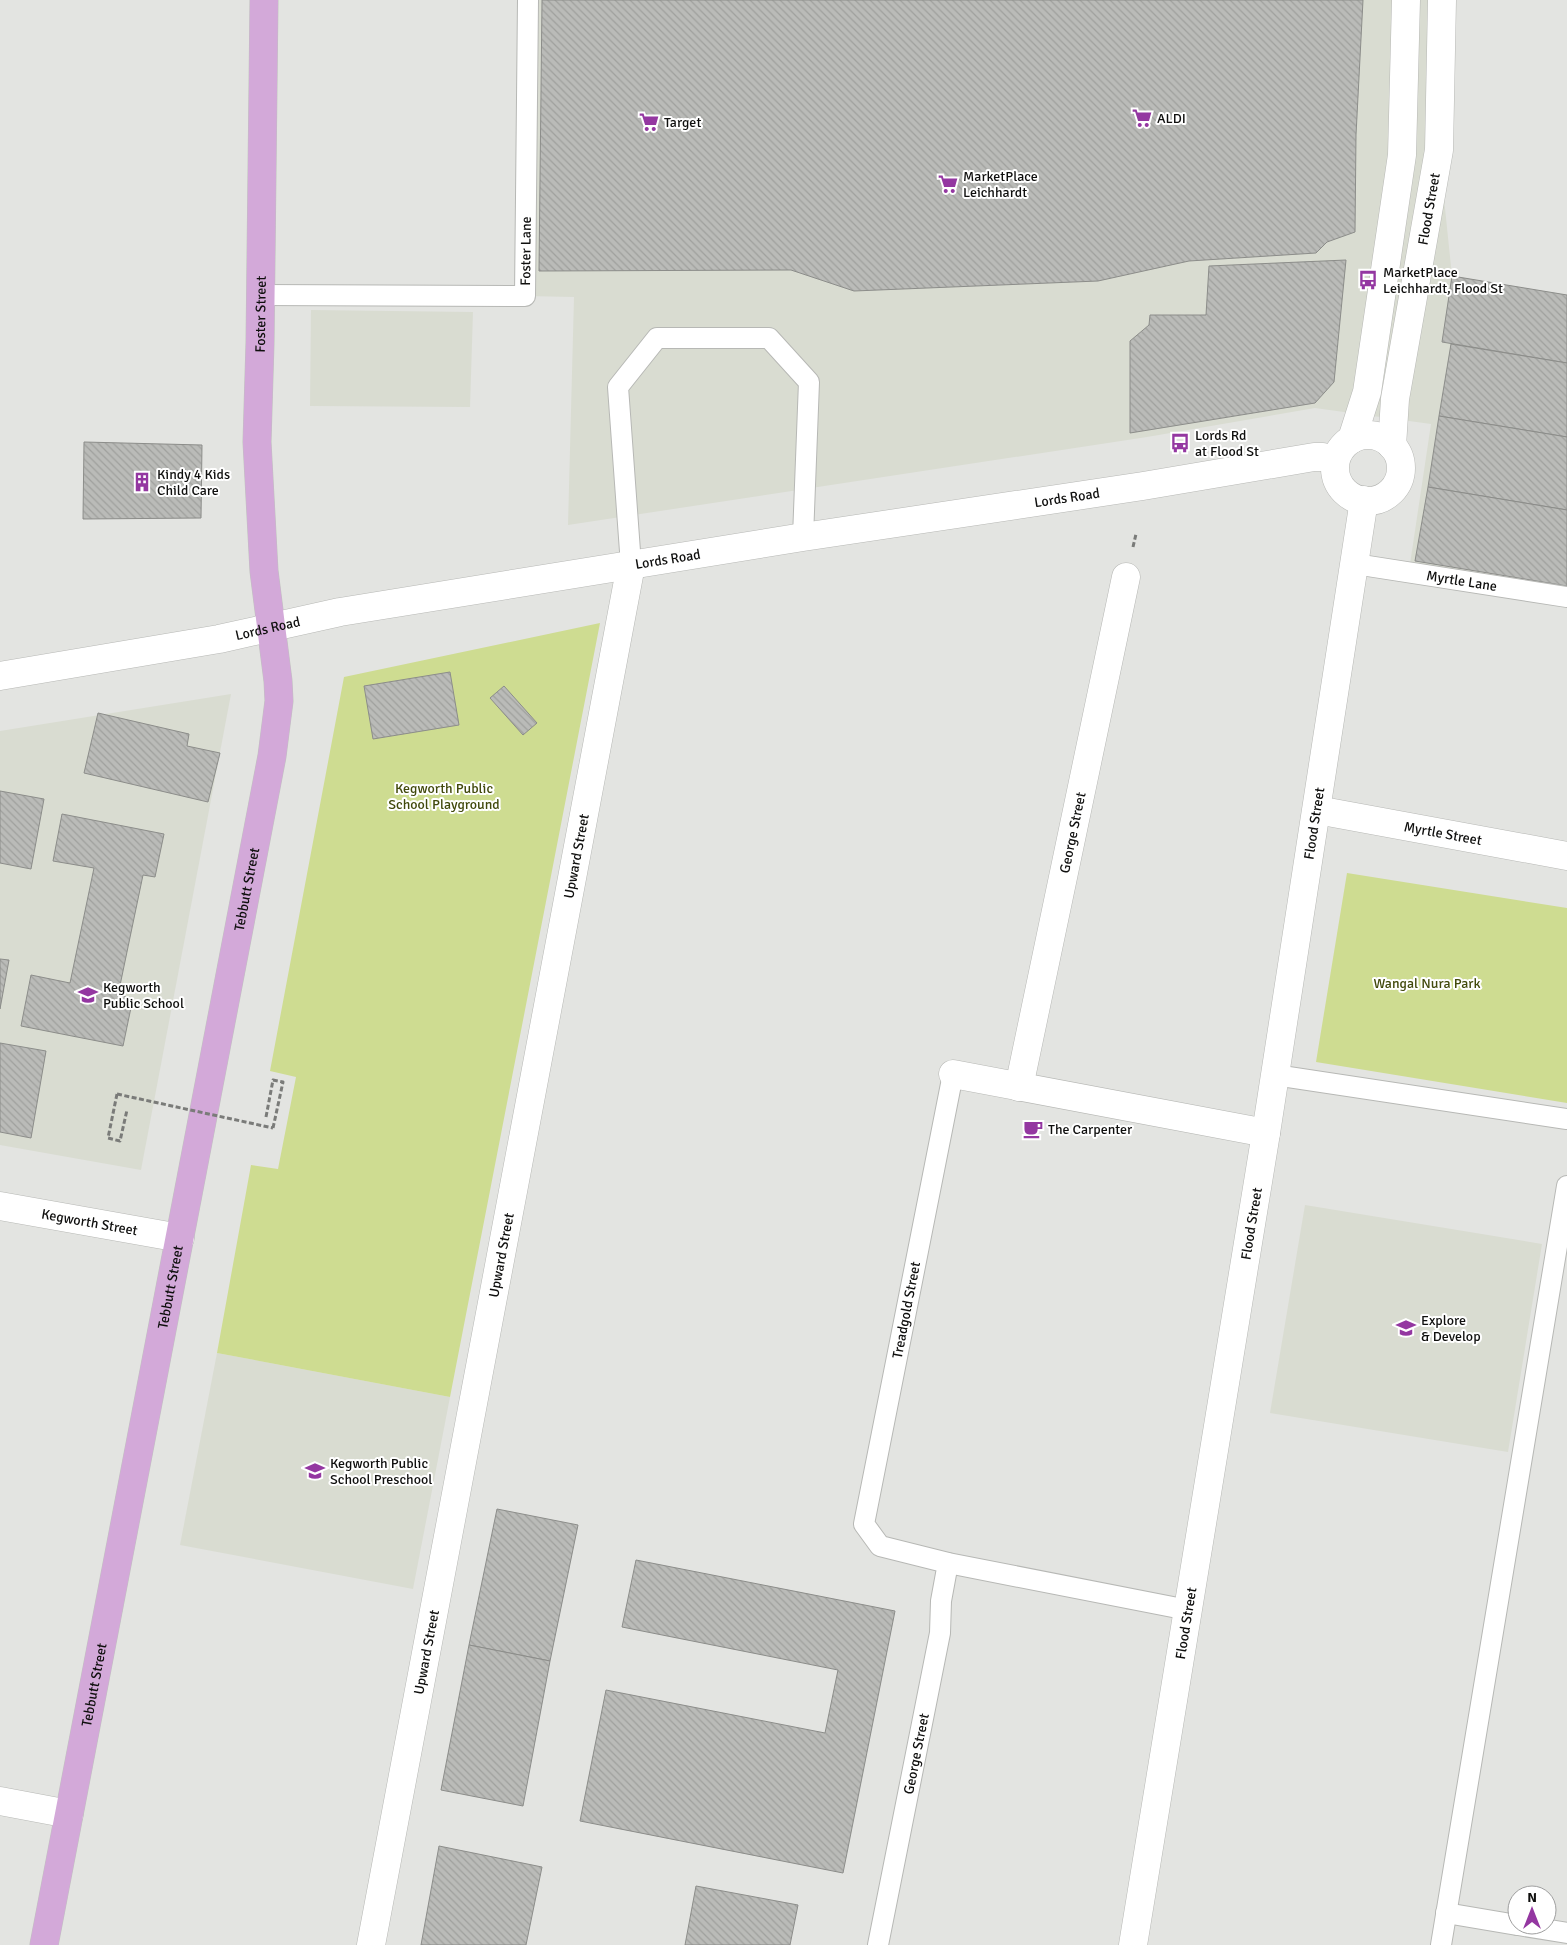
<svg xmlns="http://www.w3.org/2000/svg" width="1567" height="1945" viewBox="0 0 1567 1945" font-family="Signika,sans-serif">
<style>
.built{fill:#d9dcd1}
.park{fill:#cedc91}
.building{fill:url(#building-back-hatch);stroke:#8c8d8a}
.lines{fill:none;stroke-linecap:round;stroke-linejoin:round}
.service-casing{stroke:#b7b8b5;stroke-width:22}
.minor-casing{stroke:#b7b8b5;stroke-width:29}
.primary-casing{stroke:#c1c1c0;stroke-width:29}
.path{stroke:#7a7b79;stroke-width:3;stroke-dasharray:5 2.5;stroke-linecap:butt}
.service{stroke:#fff;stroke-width:20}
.minor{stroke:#fff;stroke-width:28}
.primary{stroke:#d3a9d9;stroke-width:28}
.path-bridge{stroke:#7a7b79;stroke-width:3;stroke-dasharray:5 2.5;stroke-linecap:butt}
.labels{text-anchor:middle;stroke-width:4;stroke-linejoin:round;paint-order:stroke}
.poi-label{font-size:14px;fill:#0f0f0e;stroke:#fff;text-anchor:start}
.street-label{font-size:14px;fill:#0f0f0e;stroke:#fff}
.park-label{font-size:14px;fill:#41490b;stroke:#fff}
</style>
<defs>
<pattern id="building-back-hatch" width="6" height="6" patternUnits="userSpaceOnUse" patternTransform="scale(1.25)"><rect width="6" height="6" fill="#babbb8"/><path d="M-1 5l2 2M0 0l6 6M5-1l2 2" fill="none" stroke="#9fa09d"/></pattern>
</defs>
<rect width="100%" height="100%" fill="#e3e4e1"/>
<!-- built -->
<g class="built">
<path d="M528,0H1442L1439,150L1452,276L1567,295V591L1410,564L1431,424L1315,408L1147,437L568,525L574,297L525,296Z"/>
<path d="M311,310L473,312L470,407L310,406Z"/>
<path d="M231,694L141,1170L0,1145V731Z"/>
<path d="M1305,1205L1542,1244L1508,1452L1270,1413Z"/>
<path d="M217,1353L450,1397L413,1589L180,1545Z"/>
</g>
<!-- park -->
<g class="park">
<path d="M600,623L450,1397L217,1353L251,1165L278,1169L296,1077L270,1071L344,677Z"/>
<path d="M1347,873L1567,908V1103L1316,1062Z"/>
</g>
<!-- building -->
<g class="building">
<path d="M542,0H1363L1356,135L1355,232L1327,242L1316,253L1189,261L1098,281L854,291L791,270L539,271Z"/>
<path d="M1346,260L1334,382L1315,403L1130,433V341L1149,325L1150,315H1206L1209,266Z"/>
<path d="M1452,276L1567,295V363L1442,342Z"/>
<path d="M1451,344L1567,363V437L1439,416Z"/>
<path d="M1439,416L1567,437V510L1428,487Z"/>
<path d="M84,442L202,445L201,518L83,519Z"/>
<path d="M1428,487L1567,510V586L1415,561Z"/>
<path d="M450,672L459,725L373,739L364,686Z"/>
<path d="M504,686L537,723L523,735L490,698Z"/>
<path d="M98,713L189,734L187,746L220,753L208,802L84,773Z"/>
<path d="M0,791L44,799L31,869L0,863Z"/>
<path d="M62,814L164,834L155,877L143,875L118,995L133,998L123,1046L21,1026L31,975L70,983L94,868L53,861Z"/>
<path d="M0,959L9,960L0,1009Z"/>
<path d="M0,1043L46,1051L31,1138L0,1132Z"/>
<path d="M497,1509L578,1525L550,1661L469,1645Z"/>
<path d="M636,1560L895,1611L843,1873L580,1821L606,1690L825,1733L838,1670L622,1627Z"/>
<path d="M469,1645L550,1661L523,1806L441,1790Z"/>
<path d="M439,1846L542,1867L526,1945H421Z"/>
<path d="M696,1886L798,1905L790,1945H685Z"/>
</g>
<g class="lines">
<defs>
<g id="service">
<path id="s1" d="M259,295L525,296L528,0"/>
<path id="s2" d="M1355,564L1567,597"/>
<path d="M631,565L618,387L657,338H769L809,382L803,537"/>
<path d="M953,1074L864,1524L880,1546L948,1563L1188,1610"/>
<path d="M1275,1075L1567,1119"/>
<path d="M1446,1913L1517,1925"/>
<path d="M1518,1925L1567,1933"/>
<path id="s3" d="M878,1945L940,1633L941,1601L948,1563"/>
<path d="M1441,1945L1567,1186"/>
</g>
<g id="minor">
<circle cx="1368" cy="468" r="33"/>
<path d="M1352,439L1367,392L1402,155L1406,0"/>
<path id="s4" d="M1392,446L1395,399L1439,150L1442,0"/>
<path id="s5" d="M0,676L219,639L340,612L803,537L1143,486L1314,457H1323L1335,461"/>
<path id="s6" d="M1317,810L1567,856"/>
<path d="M953,1074L1266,1133"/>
<path id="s7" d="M1019,1087L1126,577"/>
<path id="s8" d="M0,1206L180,1238"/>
<path d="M0,1801L69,1814"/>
<path id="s9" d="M371,1945L631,565"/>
<path id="s10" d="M1133,1945L1266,1133L1364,500"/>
</g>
<g id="primary">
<path id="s11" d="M44,1945L272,756L279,701L278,681L264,571L257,442L260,343L264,0"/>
</g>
</defs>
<!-- service casing -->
<use href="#service" class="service-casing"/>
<!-- minor casing -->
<use href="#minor" class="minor-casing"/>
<!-- primary casing -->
<use href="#primary" class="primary-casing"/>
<!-- path -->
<g class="path">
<path d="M1133,547L1136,534"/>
<path d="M117,1094L108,1138L120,1141L127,1110"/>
<path d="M266,1117L273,1080L283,1082L273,1128"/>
</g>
<!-- service -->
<use href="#service" class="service"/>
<!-- minor -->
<use href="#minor" class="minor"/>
<!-- primary -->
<use href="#primary" class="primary"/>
<!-- path-bridge -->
<path class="path-bridge" d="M117,1094L273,1128"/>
</g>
<!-- icons -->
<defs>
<symbol id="supermarket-bare" viewBox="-9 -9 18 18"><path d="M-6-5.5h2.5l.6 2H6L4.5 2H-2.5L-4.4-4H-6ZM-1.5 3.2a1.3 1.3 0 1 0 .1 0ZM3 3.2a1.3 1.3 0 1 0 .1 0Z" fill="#9437a1" stroke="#fff" stroke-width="2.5" paint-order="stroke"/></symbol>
<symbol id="bus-bare" viewBox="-9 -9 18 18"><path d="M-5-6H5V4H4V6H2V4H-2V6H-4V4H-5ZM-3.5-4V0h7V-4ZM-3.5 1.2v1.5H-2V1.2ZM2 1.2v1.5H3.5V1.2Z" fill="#9437a1" stroke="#fff" stroke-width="2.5" paint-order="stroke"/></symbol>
<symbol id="building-bare" viewBox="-9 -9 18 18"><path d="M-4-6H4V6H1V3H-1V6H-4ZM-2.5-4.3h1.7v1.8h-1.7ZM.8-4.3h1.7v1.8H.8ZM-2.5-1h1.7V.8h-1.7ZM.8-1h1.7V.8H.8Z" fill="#9437a1" stroke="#fff" stroke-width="2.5" paint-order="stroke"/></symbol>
<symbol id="school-bare" viewBox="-9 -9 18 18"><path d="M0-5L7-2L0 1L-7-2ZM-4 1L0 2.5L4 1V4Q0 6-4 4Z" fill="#9437a1" stroke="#fff" stroke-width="2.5" paint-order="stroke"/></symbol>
<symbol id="cafe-bare" viewBox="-9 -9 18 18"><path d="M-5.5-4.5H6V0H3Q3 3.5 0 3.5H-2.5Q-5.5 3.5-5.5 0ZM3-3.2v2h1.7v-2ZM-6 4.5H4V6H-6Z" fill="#9437a1" stroke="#fff" stroke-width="2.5" paint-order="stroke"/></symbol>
</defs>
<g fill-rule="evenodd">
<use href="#supermarket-bare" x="1128" y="104" width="28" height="28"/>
<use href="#supermarket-bare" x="635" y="108" width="28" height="28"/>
<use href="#supermarket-bare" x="934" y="170" width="28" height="28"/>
<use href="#bus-bare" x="1354" y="266" width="28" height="28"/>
<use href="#bus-bare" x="1166" y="429" width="28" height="28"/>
<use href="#building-bare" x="128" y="468" width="28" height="28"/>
<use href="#school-bare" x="74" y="981" width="28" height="28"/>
<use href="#cafe-bare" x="1019" y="1115" width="28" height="28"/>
<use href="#school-bare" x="1392" y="1314" width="28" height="28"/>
<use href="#school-bare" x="301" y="1457" width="28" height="28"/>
</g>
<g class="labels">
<!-- poi labels -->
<g class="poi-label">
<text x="1157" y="123">ALDI</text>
<text x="664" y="127">Target</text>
<text x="963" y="181">MarketPlace<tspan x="963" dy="16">Leichhardt</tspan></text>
<text x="1383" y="277">MarketPlace<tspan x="1383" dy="16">Leichhardt, Flood St</tspan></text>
<text x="1195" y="440">Lords Rd<tspan x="1195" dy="16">at Flood St</tspan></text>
<text x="157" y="479">Kindy 4 Kids<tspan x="157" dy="16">Child Care</tspan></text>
<text x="103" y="992">Kegworth<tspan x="103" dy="16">Public School</tspan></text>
<text x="1048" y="1134">The Carpenter</text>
<text x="1421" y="1325">Explore<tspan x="1421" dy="16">&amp; Develop</tspan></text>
<text x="330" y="1468">Kegworth Public<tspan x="330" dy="16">School Preschool</tspan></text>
</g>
<!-- street labels -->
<g class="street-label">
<text dy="5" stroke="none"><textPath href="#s4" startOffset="240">Flood Street</textPath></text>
<text dy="5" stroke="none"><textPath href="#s1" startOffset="311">Foster Lane</textPath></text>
<text dy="5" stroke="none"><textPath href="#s11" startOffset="1654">Foster Street</textPath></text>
<text dy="5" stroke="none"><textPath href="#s5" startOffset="1082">Lords Road</textPath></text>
<text dy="5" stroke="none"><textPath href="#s5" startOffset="678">Lords Road</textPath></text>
<text dy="5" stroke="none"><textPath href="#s2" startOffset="108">Myrtle Lane</textPath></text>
<text dy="5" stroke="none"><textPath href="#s5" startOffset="272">Lords Road</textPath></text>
<text dy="5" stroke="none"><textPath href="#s10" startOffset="1136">Flood Street</textPath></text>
<text dy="5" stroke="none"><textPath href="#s7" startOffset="260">George Street</textPath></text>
<text dy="5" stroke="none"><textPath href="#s6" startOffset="128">Myrtle Street</textPath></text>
<text dy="5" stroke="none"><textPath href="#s9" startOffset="1108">Upward Street</textPath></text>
<text dy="5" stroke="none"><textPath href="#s11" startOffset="1075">Tebbutt Street</textPath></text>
<text dy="5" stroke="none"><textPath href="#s8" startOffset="91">Kegworth Street</textPath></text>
<text dy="5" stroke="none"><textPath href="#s10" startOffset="731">Flood Street</textPath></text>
<text dy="5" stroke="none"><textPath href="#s9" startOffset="702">Upward Street</textPath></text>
<text dy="5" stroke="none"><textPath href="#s11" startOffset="670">Tebbutt Street</textPath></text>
<text transform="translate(906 1310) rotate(-79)" y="5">Treadgold Street</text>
<text dy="5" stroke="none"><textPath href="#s10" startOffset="326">Flood Street</textPath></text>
<text dy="5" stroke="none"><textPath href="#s9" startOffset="298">Upward Street</textPath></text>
<text dy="5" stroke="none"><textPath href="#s11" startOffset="265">Tebbutt Street</textPath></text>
<text dy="5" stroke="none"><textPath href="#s3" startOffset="195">George Street</textPath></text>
</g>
<!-- park labels -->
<g class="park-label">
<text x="444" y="793">Kegworth Public<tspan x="444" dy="16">School Playground</tspan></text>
<text x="1427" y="988">Wangal Nura Park</text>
</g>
</g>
<!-- north arrow -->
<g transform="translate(1532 1910)"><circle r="24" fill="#ffffff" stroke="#9f9f9f"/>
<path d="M0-4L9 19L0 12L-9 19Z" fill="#9437a1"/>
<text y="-8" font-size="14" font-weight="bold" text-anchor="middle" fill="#0f0f0e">N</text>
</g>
</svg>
